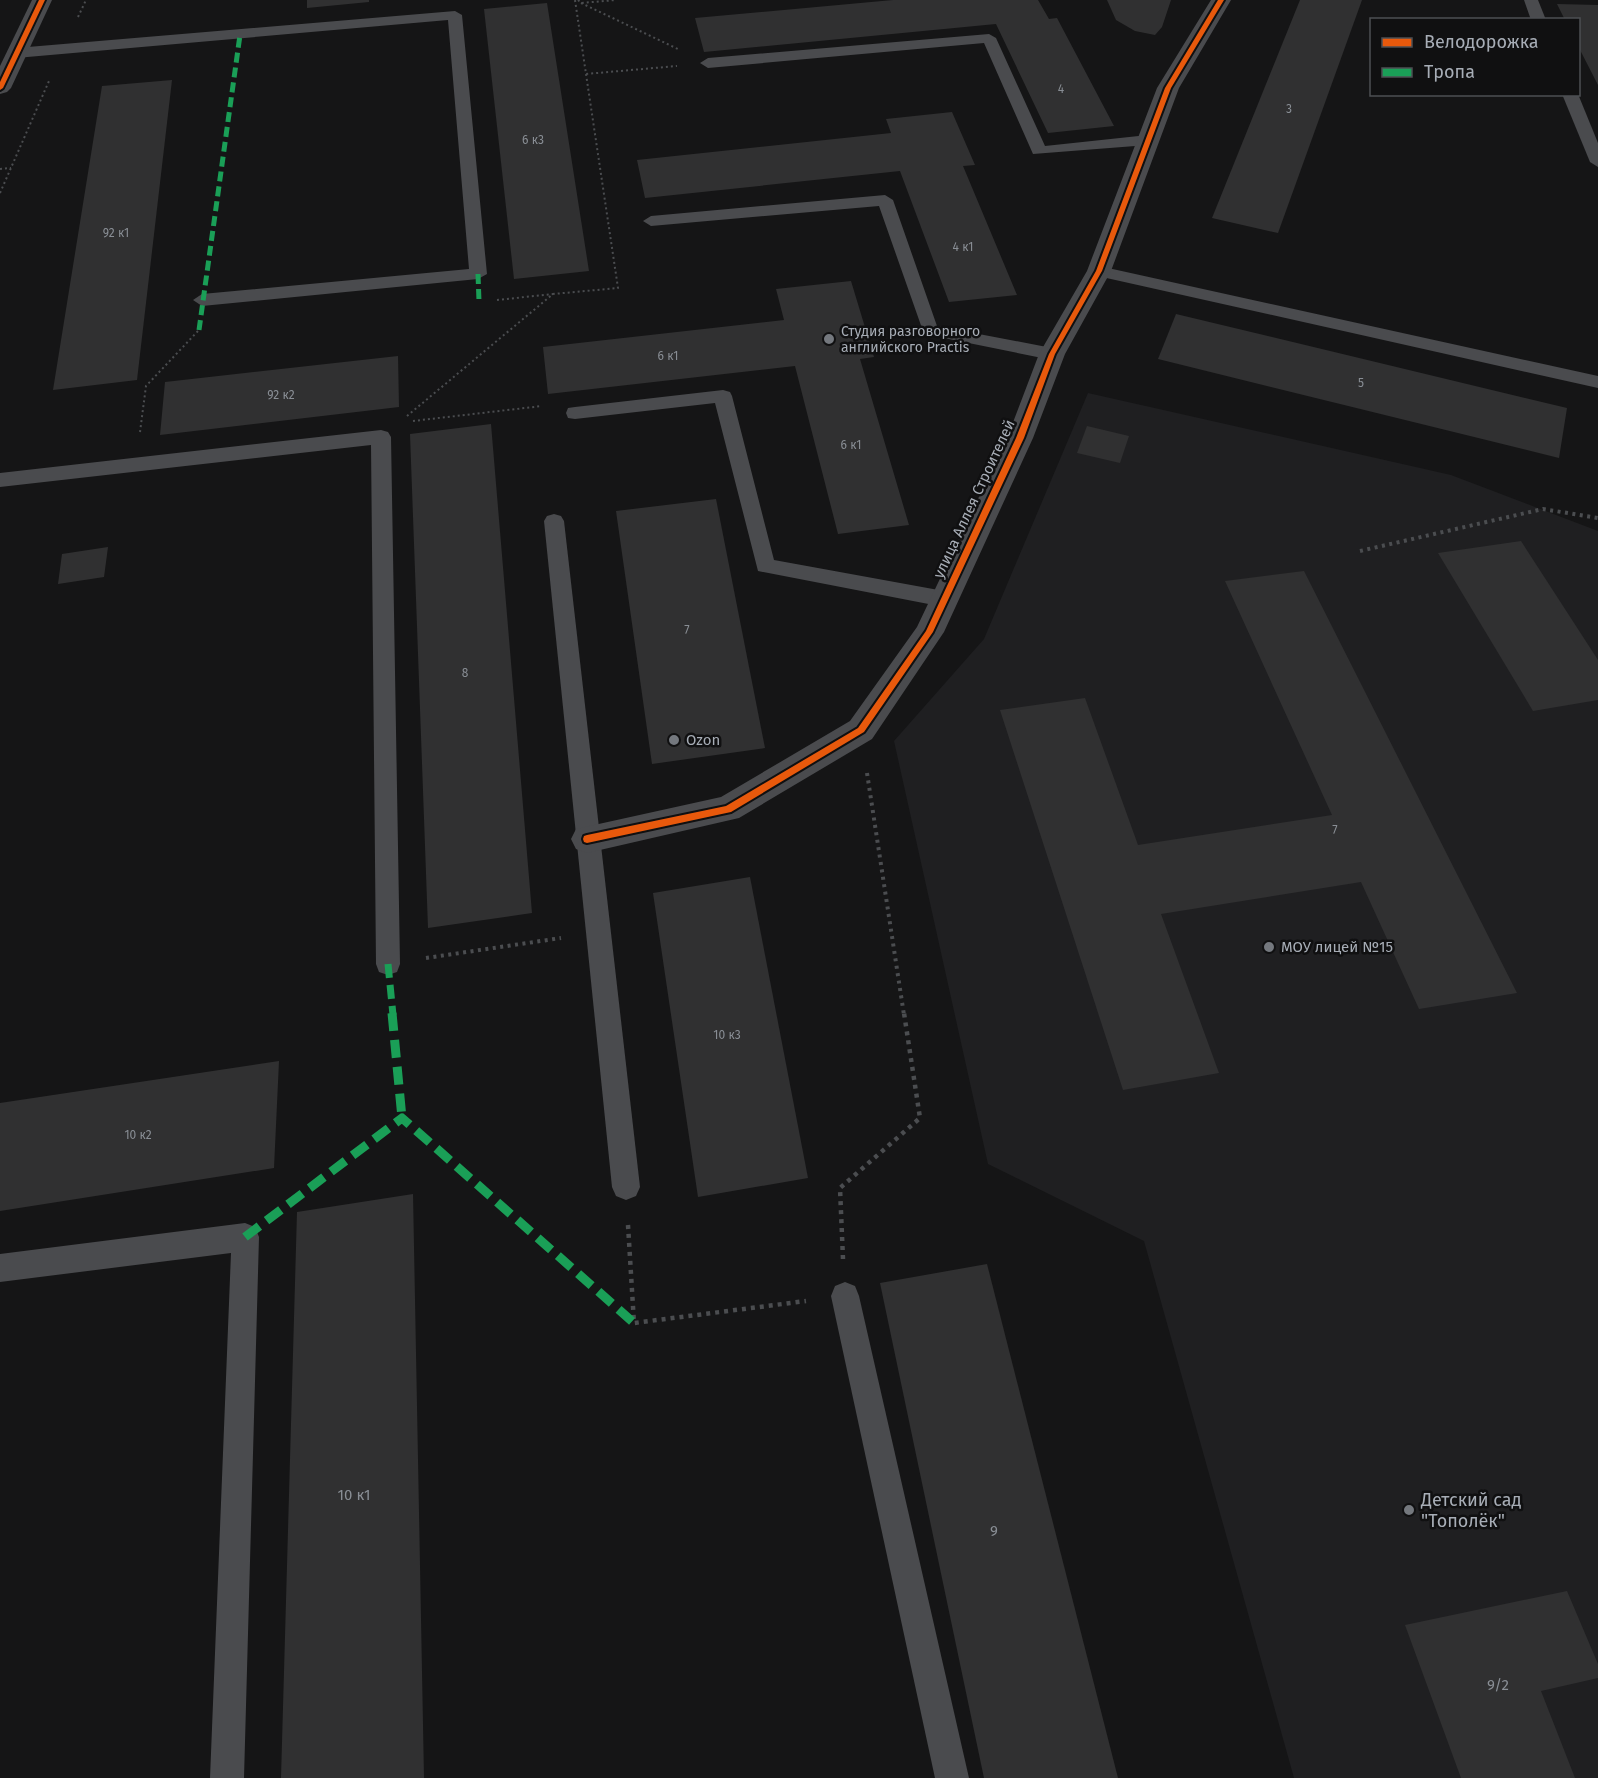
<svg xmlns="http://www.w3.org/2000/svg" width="1598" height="1778" viewBox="0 0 1598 1778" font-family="'Fira Sans',sans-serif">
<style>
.built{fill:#1f1f21}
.building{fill:#303031}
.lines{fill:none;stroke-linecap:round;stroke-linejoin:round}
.path-far2{stroke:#4b4d50;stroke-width:2;stroke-dasharray:2 3;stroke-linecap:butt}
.path-far1{stroke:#4b4d50;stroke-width:4;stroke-dasharray:3 4.5;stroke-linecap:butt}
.path{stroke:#4b4d50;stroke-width:4.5;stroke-dasharray:4 5;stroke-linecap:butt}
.service{fill:#4a4b4e;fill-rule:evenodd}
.minor{fill:#4a4b4e;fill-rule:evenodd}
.tertiary{fill:#4a4b4e;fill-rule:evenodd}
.quiet-far2{stroke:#1a9f57;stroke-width:5;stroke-dasharray:10 5;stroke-linecap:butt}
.quiet-far1{stroke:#1a9f57;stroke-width:7;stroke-dasharray:14 7;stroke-linecap:butt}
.quiet{stroke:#1a9f57;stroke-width:9;stroke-dasharray:18 9;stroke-linecap:butt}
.cycleway-casing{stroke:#101011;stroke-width:4}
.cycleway{fill:#e8590c;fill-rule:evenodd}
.poi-dot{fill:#74787e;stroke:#101011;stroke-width:2}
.labels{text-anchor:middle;stroke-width:5;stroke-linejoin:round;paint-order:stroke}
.number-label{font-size:12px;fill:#898e95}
.far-poi-label{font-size:14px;fill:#a7adb6;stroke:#101011;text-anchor:start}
.street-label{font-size:15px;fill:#a7adb6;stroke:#101011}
.poi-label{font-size:15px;fill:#a7adb6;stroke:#101011;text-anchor:start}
.near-number-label{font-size:15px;fill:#898e95}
.near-poi-label{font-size:18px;fill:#a7adb6;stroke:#101011;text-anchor:start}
</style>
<rect width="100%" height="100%" fill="#151516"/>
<!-- built -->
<path class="built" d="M1088,393L1451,475L1598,531V1778H1294L1144,1241L988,1164L894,741L984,639Z"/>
<!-- building -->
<g class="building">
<path d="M307,0H369V2L307,8Z"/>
<path d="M893,0H1038L1049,19L1057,18L1114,126L1048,133L996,24L704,52L695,18Z"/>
<path d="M1107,0H1171L1162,27L1155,35L1135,31L1116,20Z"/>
<path d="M1300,0H1362L1278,233L1212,218Z"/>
<path d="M547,3L589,271L514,279L484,9Z"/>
<path d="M1557,4L1598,5V85L1578,46V20H1565Z"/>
<path d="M172,80L137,380L53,390L102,86Z"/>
<path d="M952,112L975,165L963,166L1017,295L949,302L900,171L645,198L637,160L891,133L886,119Z"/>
<path d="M851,281L874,357L860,359L909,525L838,534L795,366L548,394L543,347L784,320L776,289Z"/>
<path d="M1176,314L1567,408L1559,458L1158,359Z"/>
<path d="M398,356L399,407L160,435L165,382Z"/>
<path d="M491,424L532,913L428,928L410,434Z"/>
<path d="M1087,426L1129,436L1120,463L1077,453Z"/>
<path d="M716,499L765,748L652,764L616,511Z"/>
<path d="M1521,541L1598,660V700L1533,711L1438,553Z"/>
<path d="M108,547L104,577L58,584L62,554Z"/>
<path d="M1304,571L1517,993L1419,1009L1361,882L1161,914L1219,1073L1123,1090L1000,710L1085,698L1138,845L1332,815L1225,581Z"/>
<path d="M750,877L808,1178L698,1197L653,893Z"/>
<path d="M279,1061L274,1168L0,1211V1103Z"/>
<path d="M413,1194L424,1778H281L297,1212Z"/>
<path d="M987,1264L1118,1778H984L880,1283Z"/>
<path d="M1567,1591L1598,1664V1678L1541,1691L1575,1778H1461L1405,1625Z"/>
</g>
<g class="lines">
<!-- path-far2 -->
<g class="path-far2">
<path d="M575,0L586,74L677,66"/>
<path d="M578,0L581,3L616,0"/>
<path d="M581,3L680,50"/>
<path d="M78,17L86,0"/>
<path d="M0,169L11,168"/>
<path d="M0,193L49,81"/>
<path d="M497,300L553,294"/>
<path d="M407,416L553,294L618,288L586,74"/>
<path d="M413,421L542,406"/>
<path d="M140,432L146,386L198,331"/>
</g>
<!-- path-far1 -->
<g class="path-far1">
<path d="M1360,551L1543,509L1598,518"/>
<path d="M867,773L904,1015"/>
<path d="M426,958L561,938"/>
</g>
<!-- path -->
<g class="path">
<path d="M628,1225L634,1323L806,1301"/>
<path d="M843,1259L840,1188L920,1118L904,1013"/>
</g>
<!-- service -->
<g class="service">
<path d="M1524,0H1538L1546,20H1531Z"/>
<path d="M455,11L462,15L487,274L478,279L202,306L193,300L202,294L469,269L448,20L16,58L8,53L16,48Z"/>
<path d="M989,34L996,38L1045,146L1148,135L1156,140L1148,145L1033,154L984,43L708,68L700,63L708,58Z"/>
<path d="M1562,94H1578L1598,143V167L1590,162Z"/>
<path d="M885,195L893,200L937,326L1052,348L1058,350L1061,354L1058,358L1052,360L924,334L879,206L651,226L643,221L651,216Z"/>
<path d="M1099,266L1598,376V388L1093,275L1090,271Z"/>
<path d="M723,390L730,392L732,396L774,560L944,591L951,593L954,599L951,605L944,607L758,571L715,403L575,419L568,418L566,413L568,408L575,407Z"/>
<path d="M381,430L388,432L391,437L400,964L397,972L388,975L379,972L376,964L371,445L0,487V473Z"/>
<path d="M554,514L561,516L564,521L640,1187L636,1196L626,1200L616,1196L612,1187L544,521L547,516Z"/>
<path d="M245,1223L255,1227L259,1237L244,1778H210L231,1253L0,1282V1254Z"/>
<path d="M845,1282L855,1286L859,1296L969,1778H935L831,1296L835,1286Z"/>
</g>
<!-- minor -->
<path class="minor" d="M1211,0H1231L1179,88L1111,271L1065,354L1033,438L944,632L872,739L739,818L587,853L576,849L571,839L576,829L721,797L850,721L917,627L1007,438L1039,354L1087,271L1157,88Z"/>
<!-- tertiary -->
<path class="tertiary" d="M32,0H52L11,88L7,92L0,94V66Z"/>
<!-- quiet-far2 -->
<g class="quiet-far2">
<path d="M478,274L479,301"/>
<path d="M199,330L240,35"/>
</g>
<!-- quiet-far1 -->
<path class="quiet-far1" d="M388,964L393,1015"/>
<!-- quiet -->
<g class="quiet">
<path d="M392,1013L402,1118"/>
<path d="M245,1237L402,1118L634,1323"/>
</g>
<defs>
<g id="cycleway">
<path d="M39,0H45L3,88L0,90V82Z"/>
<path d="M1218,0H1224L1171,88L1102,271L1055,354L1024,438L933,632L864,732L731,812L587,843L584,842L583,839L584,836L587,835L726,806L858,728L926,631L1016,438L1049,354L1096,271L1165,88Z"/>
</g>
</defs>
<!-- cycleway casing -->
<use href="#cycleway" class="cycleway-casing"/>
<!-- cycleway -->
<use href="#cycleway" class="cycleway"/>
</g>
<!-- markers -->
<g class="poi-dot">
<circle cx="829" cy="339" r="6"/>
<circle cx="674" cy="740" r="6"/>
<circle cx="1269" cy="947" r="6"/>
<circle cx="1409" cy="1510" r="6"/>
</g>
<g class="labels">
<!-- number labels -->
<g class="number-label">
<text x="1061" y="93">4</text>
<text x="1289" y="113">3</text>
<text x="533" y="144">6 к3</text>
<text x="116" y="237">92 к1</text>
<text x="963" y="251">4 к1</text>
<text x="668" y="360">6 к1</text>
<text x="1361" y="387">5</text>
<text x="281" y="399">92 к2</text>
<text x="851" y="449">6 к1</text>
<text x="687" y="634">7</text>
<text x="465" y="677">8</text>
<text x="1335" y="834">7</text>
<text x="727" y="1039">10 к3</text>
<text x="138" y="1139">10 к2</text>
</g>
<!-- far-poi labels -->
<g class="far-poi-label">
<text x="841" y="336">Студия разговорного<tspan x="841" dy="16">английского Practis</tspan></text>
</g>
<!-- street labels -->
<g class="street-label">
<text transform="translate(974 499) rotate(-65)" y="5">улица Аллея Строителей</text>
</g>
<!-- poi labels -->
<g class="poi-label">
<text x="686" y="745">Ozon</text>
<text x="1281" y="952">МОУ лицей №15</text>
</g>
<!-- near-number labels -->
<g class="near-number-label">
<text x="354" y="1500">10 к1</text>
<text x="994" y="1536">9</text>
<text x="1498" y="1690">9/2</text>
</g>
<!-- near-poi labels -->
<g class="near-poi-label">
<text x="1421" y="1506">Детский сад<tspan x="1421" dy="21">"Тополёк"</tspan></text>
</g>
</g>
<!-- legend -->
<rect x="1370" y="18" width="210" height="78" fill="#101011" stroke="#4c4f53" stroke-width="1.5"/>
<rect x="1382" y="38" width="30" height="9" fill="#e8590c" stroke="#4c4f53" stroke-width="1.5"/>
<text x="1424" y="48" font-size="18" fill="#a7adb6">Велодорожка</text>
<rect x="1382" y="68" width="30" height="9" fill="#1a9f57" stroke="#4c4f53" stroke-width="1.5"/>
<text x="1424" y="78" font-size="18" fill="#a7adb6">Тропа</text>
</svg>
